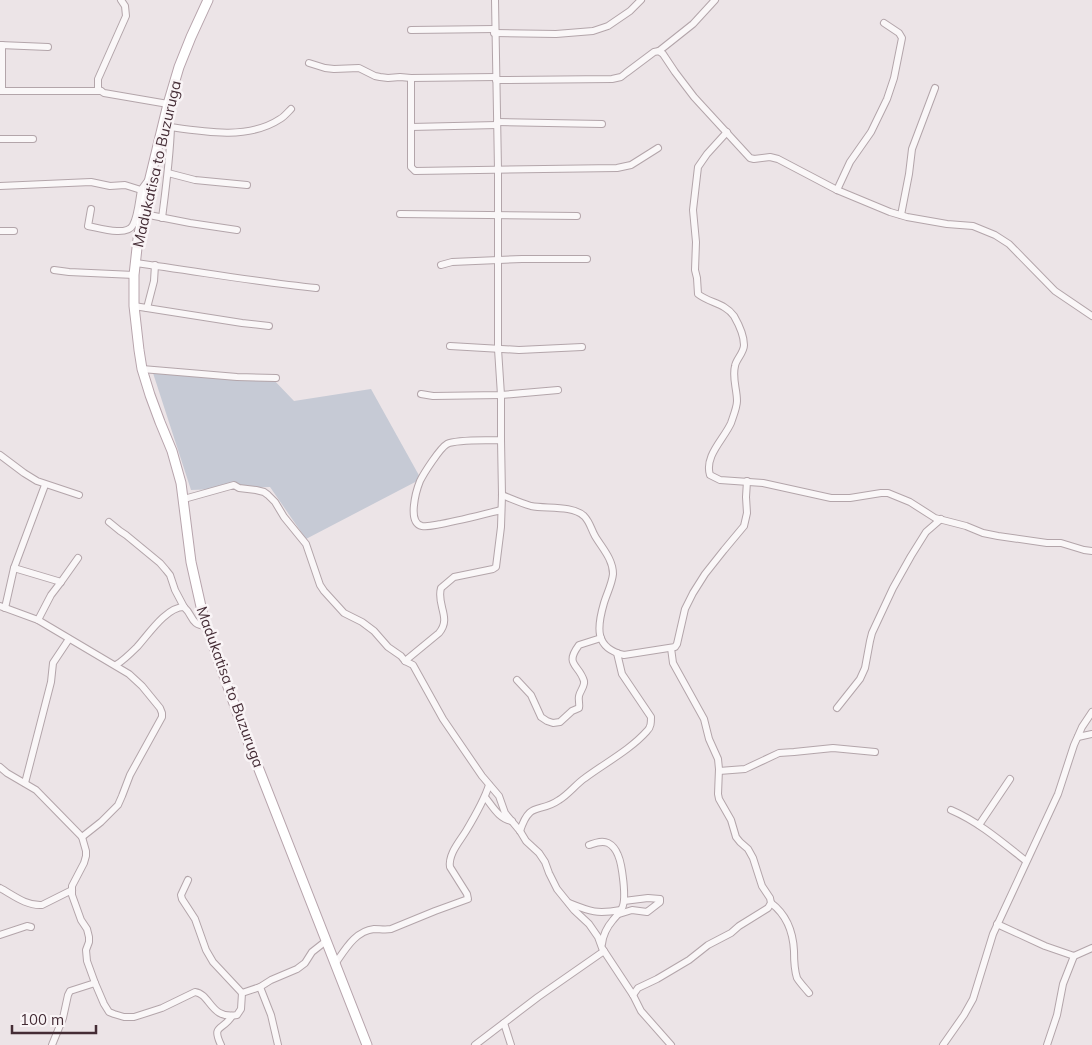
<svg xmlns="http://www.w3.org/2000/svg" width="1092" height="1045" viewBox="0 0 1092 1045" font-family="Mulish,sans-serif">
<style>
.green{fill:#c6cad5}
.lines{fill:none;stroke-linecap:round;stroke-linejoin:round}
.minor-casing{stroke:#b3a5aa;stroke-width:8}
.major-casing{stroke:#b7a4ac;stroke-width:11}
.minor{stroke:#faf7f8;stroke-width:6}
.major{stroke:#fff;stroke-width:9}
.labels{text-anchor:middle;stroke-width:5;stroke-linejoin:round;paint-order:stroke}
.street-label{font-size:15px;fill:#442c35;stroke:#f9f4f6}
</style>
<rect width="100%" height="100%" fill="#ece4e7"/>
<!-- green -->
<path class="green" d="M153,373L271,377L294,401L371,389L421,479L306,539L270,487L191,490Z"/>
<g class="lines">
<defs>
<g id="minor">
<path d="M121,0L125,6L126,16L98,79V89L104,93L168,104"/>
<path d="M411,30L495,29"/>
<path d="M494,33L556,34L593,31L608,26L630,11L641,0"/>
<path d="M0,45L48,47"/>
<path d="M659,51L693,24L715,0"/>
<path d="M309,63L325,68L334,69L359,68L375,76L380,77L388,78L400,77L411,78L496,77"/>
<path d="M411,78V167L415,171L617,168L631,165L658,148"/>
<path d="M496,80L612,79L621,77L626,73L654,52L659,51L663,54L675,72L694,97L750,158L754,159L770,157L778,159L837,190L890,212L907,217L947,224L973,226L995,235L1009,244L1055,291L1092,316"/>
<path d="M0,91H101"/>
<path d="M2,91V45"/>
<path d="M497,122L602,124"/>
<path d="M163,126C199,131 247,141 280,119C284,117 288,112 291,109"/>
<path d="M411,127L497,125"/>
<path d="M727,132L707,154L698,167L693,210L696,242L695,270L697,278L698,294C709,303 725,303 734,316C738,323 744,336 744,345C744,353 736,359 735,366C732,378 737,389 737,401C737,407 733,417 731,423C724,439 704,456 710,475L720,480L763,483L831,498H850L881,493H888L910,502L935,518L966,526L983,533L998,536L1047,543H1061L1084,550L1092,551"/>
<path d="M0,139H33"/>
<path d="M168,173L195,180L247,185"/>
<path d="M0,186L91,182L110,186L125,185L141,190L149,179"/>
<path d="M837,190L850,162L871,132L887,99L894,78L902,38L899,33L884,23"/>
<path d="M91,209L88,226C99,228 127,237 133,225C138,216 139,200 141,190"/>
<path d="M144,214L190,223L237,230"/>
<path d="M400,214L577,216"/>
<path d="M901,215L909,174L912,149L935,88"/>
<path d="M162,218C166,187 170,158 171,127"/>
<path d="M0,231H14"/>
<path d="M135,263C196,271 256,282 316,288"/>
<path d="M441,265L452,262L522,259H587"/>
<path d="M54,270L69,272L134,275"/>
<path d="M134,306L242,323L269,326"/>
<path d="M147,308L154,281L155,265"/>
<path d="M450,346L519,350L582,347"/>
<path d="M142,369L237,377L276,378"/>
<path d="M421,394L433,396L501,395L558,390"/>
<path d="M501,440C488,441 458,439 447,444C440,448 424,473 420,481C416,491 407,523 422,526C428,527 435,525 441,524C462,520 481,515 501,510"/>
<path d="M0,455L24,473L37,481L79,495"/>
<path d="M502,495C512,499 521,503 531,506C546,509 572,505 584,516C590,522 591,529 595,536C602,548 613,559 613,574C612,584 607,593 604,603C597,627 594,648 624,655L675,647L677,644L685,609L693,593L705,574L724,550L744,526L747,513L746,497L747,481"/>
<path d="M184,499L234,485L239,488L256,490L264,492L268,495L275,502L284,517L306,544L320,585L324,591L344,613L362,622L374,631L388,647L401,656L405,661L413,665L443,719L482,776L499,796L505,813L520,831L526,841L539,853L545,862L549,873L557,889L574,910L589,924L598,937L602,948L633,995L641,1011L671,1045"/>
<path d="M109,522L120,531L126,535L160,563L166,570L170,575L175,590L184,607"/>
<path d="M14,568L61,582"/>
<path d="M0,606L38,620L129,674L142,686L160,708L162,713V717L130,775L122,796L118,805L101,822L82,837"/>
<path d="M5,608L14,568L45,485"/>
<path d="M38,620L51,595L61,582L78,558"/>
<path d="M405,661L439,633C452,618 436,605 441,588L454,577L493,569L496,567L501,527L502,495L501,440V395L498,349V170L495,0"/>
<path d="M116,665C124,660 130,654 137,647C148,635 166,607 184,607C194,616 190,625 206,626"/>
<path d="M517,680L531,695L541,717L547,721L553,723L560,722L572,711L579,708C580,704 578,700 579,696C580,691 585,686 584,681C579,664 564,665 579,645L601,638"/>
<path d="M837,708L860,679L865,668L870,641L872,633L893,588L911,556L926,532L941,519"/>
<path d="M1078,737L1092,734"/>
<path d="M0,767L7,773L36,790L82,837L86,851V856L84,863L72,886V895L81,920L87,929L89,937V942L86,950L87,961L95,983L104,1004L109,1012L114,1014L124,1017H134L162,1008L195,992C211,994 210,1020 237,1015L241,1009L242,993L260,987L271,980L297,969L305,963L312,952L326,941"/>
<path d="M719,771L745,769L779,753L794,752L833,748L875,752"/>
<path d="M25,783L51,682L53,663L69,639"/>
<path d="M485,797C493,807 499,819 512,821"/>
<path d="M951,810C979,822 1002,842 1026,861"/>
<path d="M979,825L1010,779"/>
<path d="M520,831C530,800 539,814 559,800C569,794 576,784 585,778C605,763 630,750 647,731C651,727 651,723 651,717L622,674L617,653"/>
<path d="M589,845C595,843 602,840 608,843C612,845 616,850 618,855C622,864 627,899 622,908C620,913 616,916 613,920C607,927 603,935 602,944"/>
<path d="M188,880L181,895L182,899L195,919L206,950L213,962L242,993"/>
<path d="M0,888C13,895 26,906 42,905L72,890"/>
<path d="M569,903C591,912 597,914 621,910"/>
<path d="M771,903C787,915 793,931 794,951C794,959 794,969 797,978C800,983 805,988 809,993"/>
<path d="M619,914L632,910L647,912L660,902V899L648,898L624,901"/>
<path d="M997,924L1045,946L1074,956L1092,948"/>
<path d="M0,935L27,926L31,927"/>
<path d="M335,964C345,950 355,931 374,929C380,929 385,930 391,929L435,911L468,899L467,894L450,867C448,854 460,841 466,831C475,816 484,801 489,785"/>
<path d="M260,987L271,1015L278,1045"/>
<path d="M633,995L638,988L657,979L689,960L708,945L731,933L739,926L768,908L771,903L770,898L762,886L753,858L748,849L740,842L736,837L731,820L719,799L718,794L719,769L718,759L709,739L704,719L673,663L671,648"/>
<path d="M504,1023L511,1045"/>
<path d="M52,1045L63,1018L68,995L70,991L95,983"/>
<path d="M221,1045C211,1024 223,1031 232,1016"/>
<path d="M475,1045L538,997L604,951"/>
<path d="M943,1045L964,1015L973,999L993,934L1058,794L1074,745L1082,727L1092,712"/>
<path d="M1047,1045L1057,1015L1063,984L1074,956"/>
</g>
<path id="major" d="M208,0L191,37L179,67L168,104L150,178L138,239L134,275V306L139,350L142,369L150,395L160,422L172,451L181,483L191,562L204,620L242,726L367,1045"/>
</defs>
<!-- minor casing -->
<use href="#minor" class="minor-casing"/>
<!-- major casing -->
<use href="#major" class="major-casing"/>
<!-- minor -->
<use href="#minor" class="minor"/>
<!-- major -->
<use href="#major" class="major"/>
</g>
<g class="labels">
<!-- street labels -->
<g class="street-label">
<text transform="translate(157 164) rotate(-77)" y="5">Madukatisa to Buzuruga</text>
<text transform="translate(230 687) rotate(70)" y="5">Madukatisa to Buzuruga</text>
</g>
</g>
<!-- scale -->
<path d="M12 1025v8h84v-8" fill="none" stroke="#442c35" stroke-width="2.5"/>
<text x="20" y="1025" font-size="15" fill="#442c35" stroke="#f9f4f6" stroke-width="4" paint-order="stroke">100 m</text>
</svg>
